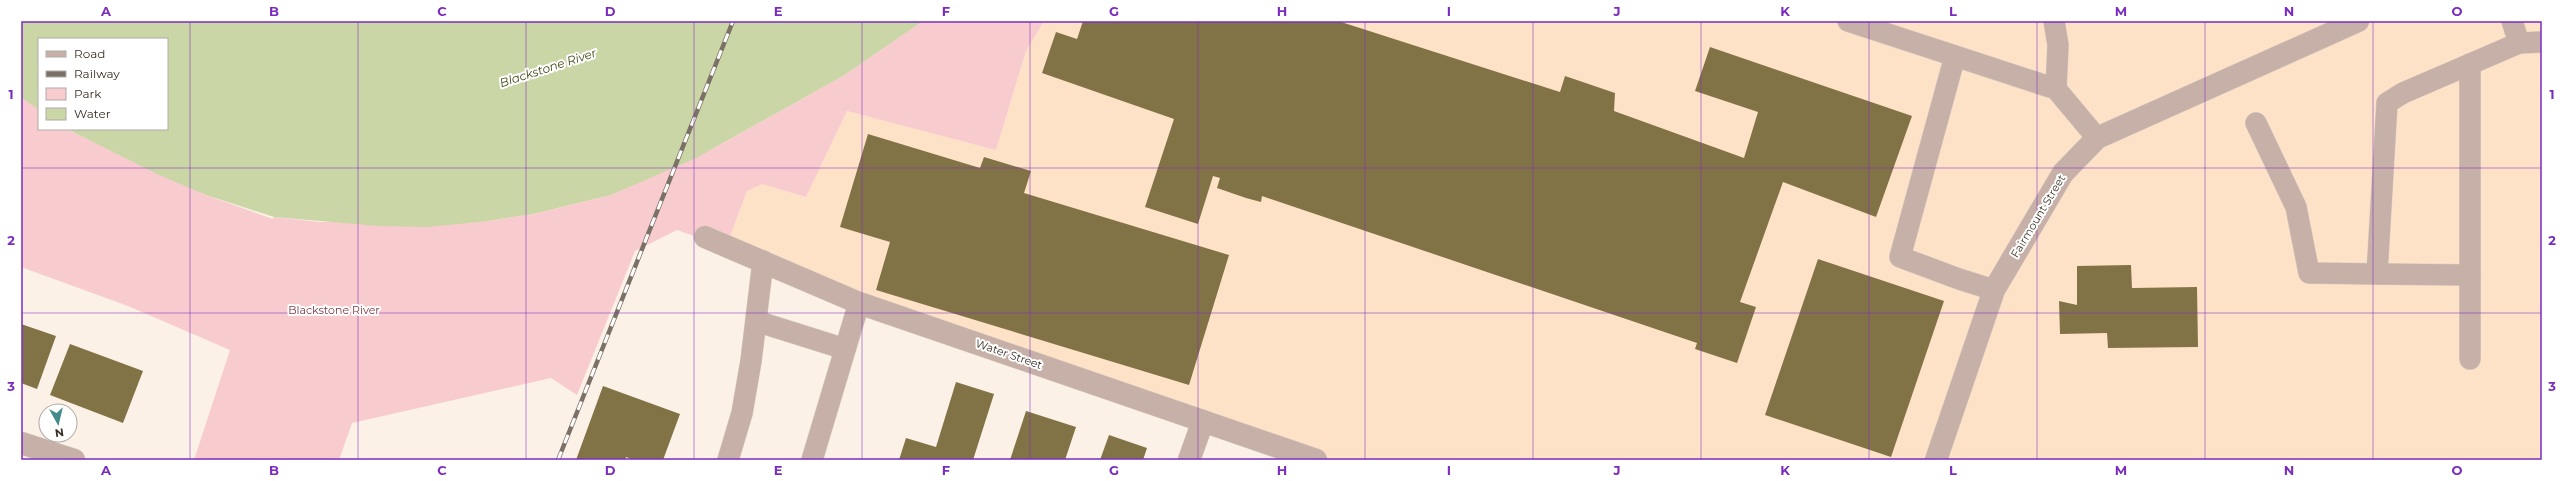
<svg xmlns="http://www.w3.org/2000/svg" width="2563" height="481" viewBox="0 0 2563 481" font-family="Montserrat,sans-serif">
<style>
.built{fill:#fee2c8}
.green{fill:#f8cccf}
.water{fill:#cbd6a6}
.building{fill:#827346}
.lines{fill:none;stroke-linecap:round;stroke-linejoin:round}
.service-casing{stroke:#d9cec3;stroke-width:22}
.minor-casing{stroke:#d9cec3;stroke-width:23}
.tertiary-casing{stroke:#d9cec3;stroke-width:23}
.service{stroke:#c7b0a7;stroke-width:21}
.minor{stroke:#c7b0a7;stroke-width:22}
.tertiary{stroke:#c7b0a7;stroke-width:22}
.rail-casing{stroke:#7c7167;stroke-width:4.5}
.rail{stroke:#fff;stroke-width:3;stroke-dasharray:9;stroke-linecap:butt}
.grid{fill:none;stroke:#7b2cbf;stroke-width:1;stroke-opacity:0.55}
.labels{text-anchor:middle;stroke-width:4;stroke-linejoin:round;paint-order:stroke}
.street-label{font-size:11px;fill:#392e24;stroke:#fff}
.park-label{font-size:11px;fill:#7d3841;stroke:#fff}
.water-label{font-size:12px;font-style:italic;fill:#3e4711;stroke:#fff}
.neatline{fill:none;stroke:#7b2cbf;stroke-width:1.5}
.grid-label{font-size:13px;text-anchor:middle;font-weight:bold;fill:#7b2cbf}
</style>
<rect width="100%" height="100%" fill="#fcf1e6"/>
<!-- built -->
<path class="built" d="M1044,21H2542V460H1282L1134,409L891,319L726,247L751,180L806,197L847,111L996,149L1026,51Z"/>
<!-- green -->
<path class="green" d="M923,21H1044L1026,51L996,150L847,111L806,197L762,184L747,191L726,247L677,230L635,251L577,395L551,378L352,423L339,460H194L230,350L128,306L21,267V92L39,107V129H66L206,195L273,219L274,217L320,222H480L533,214L611,195L714,148L843,76Z"/>
<!-- water -->
<path class="water" d="M21,21H923L843,76L696,158L611,195L533,214L480,222L427,227L378,226L274,217L206,195L157,174L67,129H167V39H39V110L21,97Z"/>
<!-- building -->
<g class="building">
<path d="M1083,21H1338L1560,92L1565,76L1615,93L1614,111L1744,158L1758,112L1695,91L1710,47L1912,116L1876,217L1783,182L1740,302L1756,307L1737,363L1695,349L1697,343L1262,196L1261,202L1246,198L1217,188L1220,178L1213,176L1198,224L1145,207L1174,119L1042,73L1056,32L1077,39Z"/>
<path d="M868,134L980,168L984,157L1031,171L1024,193L1229,255L1189,385L876,290L890,242L840,227Z"/>
<path d="M1818,259L1944,301L1891,457L1765,415Z"/>
<path d="M2131,265L2132,288L2197,287L2198,347L2108,348L2107,333L2060,334L2059,301L2077,305V266Z"/>
<path d="M21,324L56,336L37,389L21,383Z"/>
<path d="M70,344L143,371L123,423L50,395Z"/>
<path d="M956,382L994,394L973,460H899L906,438L936,447Z"/>
<path d="M603,386L680,414L663,460H634L626,457L625,460H576Z"/>
<path d="M1026,411L1076,427L1065,460H1010Z"/>
<path d="M1109,435L1147,448L1143,460H1100Z"/>
</g>
<g class="lines">
<defs>
<g id="service">
<path d="M1848,21L2056,89L2097,138"/>
<path d="M2054,21L2058,45L2056,89"/>
<path d="M2519,43L2542,42"/>
<path d="M1955,56L1900,257L1959,279L1994,290"/>
<path d="M2256,123L2296,207L2309,273L2377,274L2387,103L2403,93L2519,43L2512,21"/>
<path d="M2377,274L2470,275"/>
<path d="M756,321L845,349"/>
<path d="M2470,359V64"/>
<path d="M728,460L742,413L751,361L763,261"/>
<path d="M812,460L859,303"/>
</g>
<g id="minor">
<path d="M705,237L859,303L1316,460"/>
<path d="M1189,460L1203,421"/>
</g>
<g id="tertiary">
<path d="M21,443L74,460"/>
<path d="M1936,460L1994,290L2063,173L2097,138L2358,21"/>
</g>
</defs>
<!-- service casing -->
<use href="#service" class="service-casing"/>
<!-- minor casing -->
<use href="#minor" class="minor-casing"/>
<!-- tertiary casing -->
<use href="#tertiary" class="tertiary-casing"/>
<!-- service -->
<use href="#service" class="service"/>
<!-- minor -->
<use href="#minor" class="minor"/>
<!-- tertiary -->
<use href="#tertiary" class="tertiary"/>
<defs>
<path id="rail" d="M558,460L733,21"/>
</defs>
<!-- rail casing -->
<use href="#rail" class="rail-casing"/>
<!-- rail -->
<use href="#rail" class="rail"/>
</g>
<!-- grid -->
<path class="grid" d="M190,21V460M358,21V460M526,21V460M694,21V460M862,21V460M1030,21V460M1198,21V460M1365,21V460M1533,21V460M1701,21V460M1869,21V460M2037,21V460M2205,21V460M2373,21V460M21,168H2542M21,313H2542"/>
<g class="labels">
<!-- street labels -->
<g class="street-label">
<text transform="translate(2038 216) rotate(-59)" y="4">Fairmount Street</text>
<text transform="translate(1009 354) rotate(19)" y="4">Water Street</text>
</g>
<!-- park labels -->
<g class="park-label">
<text x="334" y="314">Blackstone River</text>
</g>
<!-- water labels -->
<g class="water-label">
<text transform="translate(548 68) rotate(-18)" y="4">Blackstone River</text>
</g>
</g>
<!-- border -->
<rect width="2563" height="481" fill="none" stroke="#ffffff" stroke-width="44"/>
<!-- legend -->
<rect x="38" y="38" width="130" height="92" fill="#ffffff" stroke="#b0aba7"/>
<rect x="46" y="51" width="20" height="6" fill="#c7b0a7" stroke="#b0aba7"/>
<text x="74" y="58" font-size="12" fill="#392e24">Road</text>
<rect x="46" y="71" width="20" height="6" fill="#7c7167" stroke="#b0aba7"/>
<text x="74" y="78" font-size="12" fill="#392e24">Railway</text>
<rect x="46" y="88" width="20" height="12" fill="#f8cccf" stroke="#b0aba7"/>
<text x="74" y="98" font-size="12" fill="#392e24">Park</text>
<rect x="46" y="108" width="20" height="12" fill="#cbd6a6" stroke="#b0aba7"/>
<text x="74" y="118" font-size="12" fill="#392e24">Water</text>
<!-- north arrow -->
<g transform="translate(58 423) rotate(172)"><circle r="19" fill="#ffffff" stroke="#b0aba7"/>
<path d="M0-3L7 15L0 10L-7 15Z" fill="#438b8b"/>
<text y="-6" font-size="11" font-weight="bold" text-anchor="middle" fill="#392e24">N</text>
</g>
<rect x="22" y="22" width="2519" height="437" class="neatline"/>
<g class="grid-label">
<text x="106" y="16">A</text>
<text x="274" y="16">B</text>
<text x="442" y="16">C</text>
<text x="610" y="16">D</text>
<text x="778" y="16">E</text>
<text x="946" y="16">F</text>
<text x="1114" y="16">G</text>
<text x="1282" y="16">H</text>
<text x="1449" y="16">I</text>
<text x="1617" y="16">J</text>
<text x="1785" y="16">K</text>
<text x="1953" y="16">L</text>
<text x="2121" y="16">M</text>
<text x="2289" y="16">N</text>
<text x="2457" y="16">O</text>
<text x="11" y="99">1</text>
<text x="2552" y="99">1</text>
<text x="11" y="245">2</text>
<text x="2552" y="245">2</text>
<text x="11" y="391">3</text>
<text x="2552" y="391">3</text>
<text x="106" y="475">A</text>
<text x="274" y="475">B</text>
<text x="442" y="475">C</text>
<text x="610" y="475">D</text>
<text x="778" y="475">E</text>
<text x="946" y="475">F</text>
<text x="1114" y="475">G</text>
<text x="1282" y="475">H</text>
<text x="1449" y="475">I</text>
<text x="1617" y="475">J</text>
<text x="1785" y="475">K</text>
<text x="1953" y="475">L</text>
<text x="2121" y="475">M</text>
<text x="2289" y="475">N</text>
<text x="2457" y="475">O</text>
</g>
</svg>
